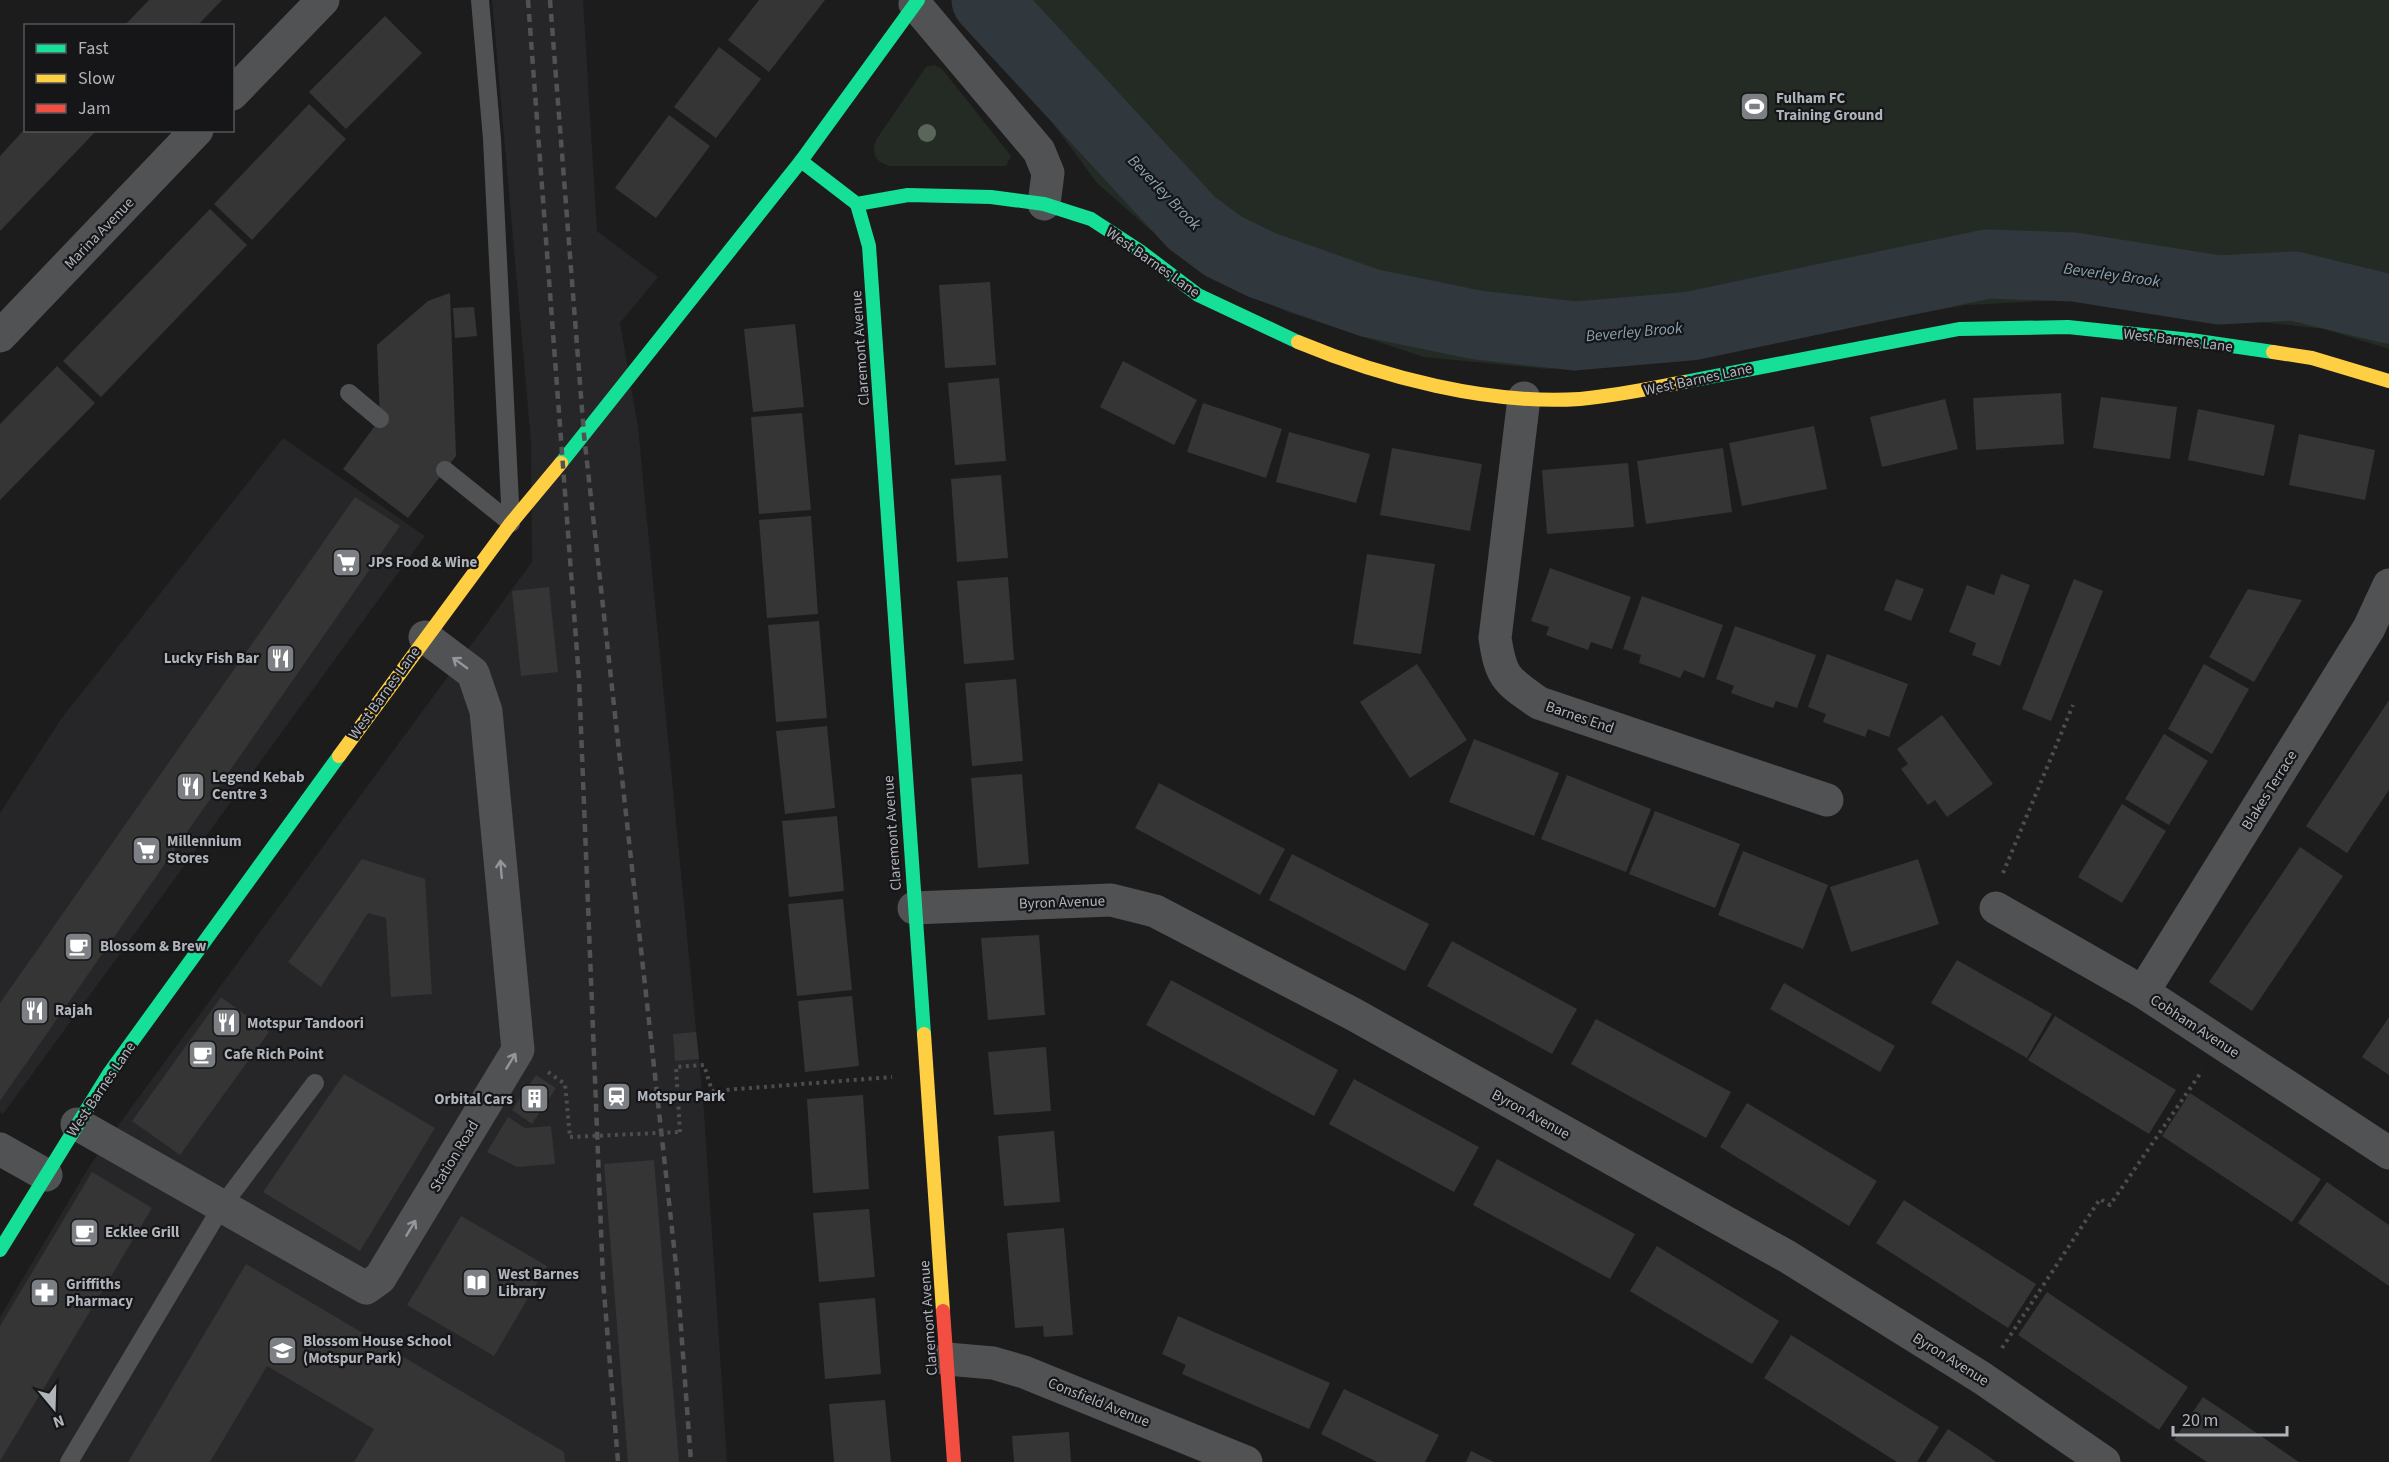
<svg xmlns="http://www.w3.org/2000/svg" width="2389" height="1462" viewBox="0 0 2389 1462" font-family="'Source Sans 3',sans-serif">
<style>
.built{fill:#262628}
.green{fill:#242b24}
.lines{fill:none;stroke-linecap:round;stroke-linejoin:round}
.river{stroke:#30383d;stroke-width:69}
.building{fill:#353536}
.path{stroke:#4c4d4f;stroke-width:4;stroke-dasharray:3 4.5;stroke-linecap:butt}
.lane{stroke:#515254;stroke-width:18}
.street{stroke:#515254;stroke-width:33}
.fast{stroke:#16e098;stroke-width:14}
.slow{stroke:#ffcf43;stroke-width:14}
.jam{stroke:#f24e42;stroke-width:14}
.rail{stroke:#515253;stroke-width:4.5;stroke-dasharray:8 6;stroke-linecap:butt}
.path-bridge{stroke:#4c4d4f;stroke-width:4;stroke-dasharray:3 4.5;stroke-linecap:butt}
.tree{fill:#586757}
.oneway{stroke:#93979c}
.labels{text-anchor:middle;stroke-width:4.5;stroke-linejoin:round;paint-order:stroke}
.poi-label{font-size:15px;font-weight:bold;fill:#afb4bb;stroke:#161618;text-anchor:start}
.street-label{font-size:15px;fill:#afb4bb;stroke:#161618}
.water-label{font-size:16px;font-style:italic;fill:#8aa4b2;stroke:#161618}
</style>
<rect width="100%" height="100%" fill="#1c1c1c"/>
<!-- built -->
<g class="built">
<path d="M492,0H583L597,231L658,277L620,323L638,427L704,1112L727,1462H0V1317L89,1167L125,1116L532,562L531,442Z"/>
<path d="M283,438L425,536L3,1114L0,1112V813L61,719Z"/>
</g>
<!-- green -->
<g class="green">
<path d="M955,0H2389V349L2324,329L2063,300L1966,305L1661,361L1547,369L1424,357L1288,312L1215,277L1148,228L1097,183L1046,114Z"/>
<path d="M934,65L942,69L1011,156L1006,166H890C875,162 871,154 876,140L926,67Z"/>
</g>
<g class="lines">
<!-- river -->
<path class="river" d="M986,0L1192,223L1223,246L1262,265L1370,303L1477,325L1575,336L1691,326L1987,264L2074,267L2219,290L2294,286L2389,309"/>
</g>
<!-- building -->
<g class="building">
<path d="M149,0H222L197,26H124Z"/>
<path d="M759,0H825L769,72L728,40Z"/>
<path d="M385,16L422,53L346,129L309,92Z"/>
<path d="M719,47L761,79L716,138L674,107Z"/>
<path d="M309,104L346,139L252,240L214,204Z"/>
<path d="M669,115L710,146L656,218L615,188Z"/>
<path d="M24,130H97L0,231V156Z"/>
<path d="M210,209L247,245L101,397L63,361Z"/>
<path d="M990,282L996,365L945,368L939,285Z"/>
<path d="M450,293L456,456L408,518L343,469L380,419L377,345L428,301Z"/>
<path d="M474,307L477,336L455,338L453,308Z"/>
<path d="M795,324L804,407L753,412L744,329Z"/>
<path d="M1123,361L1197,400L1174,445L1100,407Z"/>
<path d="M57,366L95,403L0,500V424Z"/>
<path d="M999,378L1006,461L955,465L948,383Z"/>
<path d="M2061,393L2064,444L1976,450L1973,398Z"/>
<path d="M2101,397L2177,407L2170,459L2093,448Z"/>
<path d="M1945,399L1958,449L1882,467L1870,417Z"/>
<path d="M1203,403L1282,429L1266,478L1187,452Z"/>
<path d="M2198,409L2275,425L2264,476L2188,460Z"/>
<path d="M802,413L811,510L759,514L751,417Z"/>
<path d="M1814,426L1827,489L1742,506L1729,443Z"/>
<path d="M1289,432L1370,454L1356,503L1276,482Z"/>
<path d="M2299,434L2375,450L2365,500L2289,485Z"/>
<path d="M1392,448L1482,464L1470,531L1380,515Z"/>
<path d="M1723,448L1732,512L1646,524L1637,461Z"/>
<path d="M1628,463L1634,527L1547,534L1542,470Z"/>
<path d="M1001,475L1008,558L957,562L951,479Z"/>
<path d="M355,497L400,526L0,1101V1003Z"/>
<path d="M811,516L818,614L767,618L759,520Z"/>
<path d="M1367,554L1435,564L1421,654L1353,644Z"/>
<path d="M1550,568L1631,597L1612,649L1591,642L1588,650L1546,635L1549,627L1531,621Z"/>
<path d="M2001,574L2030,585L2000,666L1972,655L1976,643L1949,632L1967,585L1994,595Z"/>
<path d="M1008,577L1014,660L964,664L957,581Z"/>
<path d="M1896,579L1924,589L1911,621L1884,610Z"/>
<path d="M2074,579L2103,591L2051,721L2022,709Z"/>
<path d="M549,587L558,672L521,676L512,591Z"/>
<path d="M2248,589L2302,600L2254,682L2209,657Z"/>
<path d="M1642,596L1723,625L1704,678L1684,670L1680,678L1659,670L1639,663L1641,655L1623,649Z"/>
<path d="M819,621L827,718L776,722L768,625Z"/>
<path d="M1735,626L1816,655L1797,708L1776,701L1773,708L1753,701L1731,693L1734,686L1716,679Z"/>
<path d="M1827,654L1908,684L1889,737L1868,729L1865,737L1823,722L1826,714L1808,707Z"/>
<path d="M1417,664L1467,740L1410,778L1360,702Z"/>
<path d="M2204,664L2249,689L2212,754L2168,729Z"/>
<path d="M1016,679L1023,761L972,766L965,683Z"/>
<path d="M2389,700V790L2347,853L2306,826Z"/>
<path d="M1942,715L1993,784L1947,817L1935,800L1928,805L1901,769L1908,764L1897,749Z"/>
<path d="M827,726L835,808L785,814L776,731Z"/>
<path d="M2164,734L2208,761L2169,825L2125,799Z"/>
<path d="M1474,739L1559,773L1534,836L1449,802Z"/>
<path d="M1022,774L1029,864L978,868L971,778Z"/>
<path d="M1567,775L1651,809L1626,872L1541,839Z"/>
<path d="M1159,783L1285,849L1260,895L1135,828Z"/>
<path d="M2122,804L2166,831L2122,903L2078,877Z"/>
<path d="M1655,811L1740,844L1715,908L1629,874Z"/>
<path d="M837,816L844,891L789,897L782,821Z"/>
<path d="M2300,847L2343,876L2252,1011L2209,982Z"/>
<path d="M1743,851L1828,885L1803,949L1718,915Z"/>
<path d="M1292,854L1429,924L1405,971L1269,900Z"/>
<path d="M362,859L425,879L432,994L391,997L386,918L368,913L321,987L288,962Z"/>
<path d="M1918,859L1939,924L1851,952L1830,887Z"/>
<path d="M843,899L852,990L797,996L788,904Z"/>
<path d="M1039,935L1045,1015L988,1020L981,938Z"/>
<path d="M1452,941L1577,1009L1552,1054L1427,986Z"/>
<path d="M1957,960L2052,1014L2027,1058L1931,1003Z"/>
<path d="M1171,980L1338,1070L1314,1116L1146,1025Z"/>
<path d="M1784,983L1895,1046L1880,1072L1770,1009Z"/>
<path d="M852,996L859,1066L805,1072L798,1001Z"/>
<path d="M221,997L269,1032L180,1155L132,1121Z"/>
<path d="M2055,1016L2176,1090L2149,1134L2028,1060Z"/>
<path d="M2389,1017V1075L2362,1057Z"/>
<path d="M1596,1019L1731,1092L1706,1138L1571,1064Z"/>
<path d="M696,1032L699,1059L675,1061L673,1034Z"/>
<path d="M1046,1047L1051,1111L994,1115L988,1052Z"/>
<path d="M344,1074L435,1128L360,1251L263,1192Z"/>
<path d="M536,1075L556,1088L532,1124L512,1110Z"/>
<path d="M1354,1079L1479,1147L1454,1192L1329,1124Z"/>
<path d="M2190,1093L2321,1179L2292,1222L2162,1136Z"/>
<path d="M863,1095L869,1189L813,1193L807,1099Z"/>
<path d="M1747,1103L1877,1181L1849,1226L1720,1147Z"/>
<path d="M508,1117L525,1128L551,1126L555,1164L517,1167L487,1152Z"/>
<path d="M1054,1131L1060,1202L1004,1206L998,1136Z"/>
<path d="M1497,1159L1635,1234L1610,1279L1473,1205Z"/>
<path d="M654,1160L679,1462H628L604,1164Z"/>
<path d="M92,1172L152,1208L0,1461V1326Z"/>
<path d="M2327,1182L2389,1225V1286L2298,1223Z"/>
<path d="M1904,1200L2036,1284L2008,1328L1876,1243Z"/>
<path d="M869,1209L875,1277L819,1282L813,1213Z"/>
<path d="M461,1216L547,1266L494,1356L407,1305Z"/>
<path d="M1064,1228L1073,1335L1044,1337L1043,1326L1015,1328L1007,1233Z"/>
<path d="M1657,1246L1779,1321L1752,1364L1630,1291Z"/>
<path d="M246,1264L564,1452L565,1462H354L374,1429L267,1366L210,1462H128Z"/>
<path d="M2047,1292L2188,1387L2159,1430L2018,1335Z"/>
<path d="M875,1298L881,1374L825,1379L819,1303Z"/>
<path d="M1178,1316L1330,1383L1309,1429L1182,1374L1186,1365L1162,1354Z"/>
<path d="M1791,1335L1939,1427L1917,1462H1897L1764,1378Z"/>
<path d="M1344,1389L1439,1435L1425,1462H1377L1321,1434Z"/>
<path d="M2203,1397L2230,1415L2299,1462H2207L2174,1440Z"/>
<path d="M885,1400L891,1462H834L829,1404Z"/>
<path d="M1948,1429L1984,1453L1996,1462H1926Z"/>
<path d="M1069,1432L1071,1462H1014L1012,1436Z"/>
<path d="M1471,1451L1494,1462H1466Z"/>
</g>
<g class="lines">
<!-- path -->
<g class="path">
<path d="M2003,873L2073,705"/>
<path d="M548,1072L565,1084L570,1137"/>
<path d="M680,1132L676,1067L704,1065L712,1091L892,1077"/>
<path d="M2002,1348L2100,1199L2110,1205L2202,1071"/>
</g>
<!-- lane -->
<g class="lane">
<path d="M480,0L492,139L511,523"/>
<path d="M349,393L380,419"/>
<path d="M445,470L511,523"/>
<path d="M69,1462L222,1206L315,1083"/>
</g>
<!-- street -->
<g class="street">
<path d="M915,4L1039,151L1048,173L1044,204"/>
<path d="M232,94L323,0"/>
<path d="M0,336L197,130"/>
<path d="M1524,398L1495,638C1501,678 1506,680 1539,703L1827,800"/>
<path d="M914,908L1111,900L1155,911L1353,1014L1788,1257L1982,1378L2104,1462"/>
<path d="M1996,908L2143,992L2389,1153"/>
<path d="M2143,992L2369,628L2389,585"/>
<path d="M77,1124L366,1288L380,1278L518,1050L486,711L473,673L425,637"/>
<path d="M0,1149L46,1175"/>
<path d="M947,1359L993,1363L1024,1372L1246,1462"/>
</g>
<!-- fast -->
<g class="fast">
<path d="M801,161L857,204L908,195L991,197L1044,204L1091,219L1140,251L1198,295L1298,342"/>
<path d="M857,204L869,246L924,1034"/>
<path d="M1684,382L1959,329L2068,327L2191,340L2273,352"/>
<path d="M561,463L801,161L918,0"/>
<path d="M0,1250L110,1072L339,756"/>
</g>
<!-- slow -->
<g class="slow">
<path d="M1298,342C1382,377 1488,405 1580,399C1615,396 1649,389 1684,382"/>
<path d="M2273,352L2312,358L2389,381"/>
<path d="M339,756L511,523L561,463"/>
<path d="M924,1034L943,1311"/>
</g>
<!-- jam -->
<path class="jam" d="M943,1311L954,1462"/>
<!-- rail -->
<g class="rail">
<path d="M528,0L579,679L603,1280L618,1462"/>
<path d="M550,0L584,435L677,1274L691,1462"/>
</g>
<!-- path-bridge -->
<path class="path-bridge" d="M570,1137L680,1132"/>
</g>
<!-- trees -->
<circle class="tree" cx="927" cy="133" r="9"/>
<!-- one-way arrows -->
<defs><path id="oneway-shaft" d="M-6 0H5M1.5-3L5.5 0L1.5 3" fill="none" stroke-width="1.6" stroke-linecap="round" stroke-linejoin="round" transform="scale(1.5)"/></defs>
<g class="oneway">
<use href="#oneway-shaft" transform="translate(460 663) rotate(-144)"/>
<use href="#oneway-shaft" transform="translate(501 869) rotate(-95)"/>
<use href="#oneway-shaft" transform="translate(511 1061) rotate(-59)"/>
<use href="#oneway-shaft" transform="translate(411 1228) rotate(-59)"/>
</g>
<!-- icons -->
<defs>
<symbol id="stadium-square" viewBox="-11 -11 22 22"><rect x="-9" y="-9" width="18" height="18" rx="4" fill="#7c7f83" stroke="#161618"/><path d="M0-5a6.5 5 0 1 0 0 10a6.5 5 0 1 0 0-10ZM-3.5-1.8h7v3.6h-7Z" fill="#fff"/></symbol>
<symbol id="supermarket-square" viewBox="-11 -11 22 22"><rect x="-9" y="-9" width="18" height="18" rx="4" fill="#7c7f83" stroke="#161618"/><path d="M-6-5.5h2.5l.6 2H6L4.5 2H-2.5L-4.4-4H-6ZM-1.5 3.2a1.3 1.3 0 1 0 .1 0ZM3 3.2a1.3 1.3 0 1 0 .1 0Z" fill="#fff"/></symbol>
<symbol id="restaurant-square" viewBox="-11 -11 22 22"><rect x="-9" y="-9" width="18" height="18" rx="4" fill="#7c7f83" stroke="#161618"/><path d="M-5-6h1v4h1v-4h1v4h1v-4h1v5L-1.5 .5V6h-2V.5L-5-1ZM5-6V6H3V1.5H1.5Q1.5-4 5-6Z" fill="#fff"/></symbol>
<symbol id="cafe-square" viewBox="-11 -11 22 22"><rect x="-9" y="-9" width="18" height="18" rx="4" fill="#7c7f83" stroke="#161618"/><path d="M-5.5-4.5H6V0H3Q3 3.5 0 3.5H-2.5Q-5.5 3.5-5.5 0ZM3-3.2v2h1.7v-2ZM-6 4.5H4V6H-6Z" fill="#fff"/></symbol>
<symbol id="station-square" viewBox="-11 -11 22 22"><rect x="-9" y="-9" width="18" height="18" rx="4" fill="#7c7f83" stroke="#161618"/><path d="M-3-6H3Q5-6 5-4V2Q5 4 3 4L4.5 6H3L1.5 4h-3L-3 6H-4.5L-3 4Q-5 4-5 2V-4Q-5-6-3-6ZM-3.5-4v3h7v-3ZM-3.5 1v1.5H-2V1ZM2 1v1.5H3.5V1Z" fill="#fff"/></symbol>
<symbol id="building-square" viewBox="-11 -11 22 22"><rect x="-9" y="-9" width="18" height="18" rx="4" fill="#7c7f83" stroke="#161618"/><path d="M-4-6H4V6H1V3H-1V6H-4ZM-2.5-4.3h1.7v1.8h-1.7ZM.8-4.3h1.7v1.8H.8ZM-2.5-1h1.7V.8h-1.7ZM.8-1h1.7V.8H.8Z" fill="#fff"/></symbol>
<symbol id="library-square" viewBox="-11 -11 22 22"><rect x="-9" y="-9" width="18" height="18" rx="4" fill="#7c7f83" stroke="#161618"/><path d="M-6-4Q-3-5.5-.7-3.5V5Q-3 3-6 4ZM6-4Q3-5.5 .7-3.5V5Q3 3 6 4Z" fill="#fff"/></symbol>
<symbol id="pharmacy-square" viewBox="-11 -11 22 22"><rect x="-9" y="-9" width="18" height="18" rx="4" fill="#7c7f83" stroke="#161618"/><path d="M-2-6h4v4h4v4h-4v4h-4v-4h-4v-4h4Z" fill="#fff"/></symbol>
<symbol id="school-square" viewBox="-11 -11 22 22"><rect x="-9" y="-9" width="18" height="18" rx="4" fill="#7c7f83" stroke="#161618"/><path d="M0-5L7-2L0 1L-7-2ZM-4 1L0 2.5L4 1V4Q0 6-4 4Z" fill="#fff"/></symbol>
</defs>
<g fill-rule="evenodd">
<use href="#stadium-square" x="1738" y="90" width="33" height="33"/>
<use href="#supermarket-square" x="330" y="546" width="33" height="33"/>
<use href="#restaurant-square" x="264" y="642" width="33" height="33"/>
<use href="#restaurant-square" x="174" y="770" width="33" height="33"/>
<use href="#supermarket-square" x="130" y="834" width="33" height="33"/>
<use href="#cafe-square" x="62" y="930" width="33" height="33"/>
<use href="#restaurant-square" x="18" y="994" width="33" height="33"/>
<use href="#restaurant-square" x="210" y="1006" width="33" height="33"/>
<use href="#cafe-square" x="186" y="1038" width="33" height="33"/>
<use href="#station-square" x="600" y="1080" width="33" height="33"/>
<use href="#building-square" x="518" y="1082" width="33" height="33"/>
<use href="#cafe-square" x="68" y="1216" width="33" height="33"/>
<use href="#library-square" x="460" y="1266" width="33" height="33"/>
<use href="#pharmacy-square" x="28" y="1276" width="33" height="33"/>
<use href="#school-square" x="266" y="1334" width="33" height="33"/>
</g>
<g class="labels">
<!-- poi labels -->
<g class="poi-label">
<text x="1776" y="103">Fulham FC<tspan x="1776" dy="17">Training Ground</tspan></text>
<text x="368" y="567">JPS Food &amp; Wine</text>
<text x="259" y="663" text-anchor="end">Lucky Fish Bar</text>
<text x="212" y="782">Legend Kebab<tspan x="212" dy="17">Centre 3</tspan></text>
<text x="167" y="846">Millennium<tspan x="167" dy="17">Stores</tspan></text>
<text x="100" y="951">Blossom &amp; Brew</text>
<text x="55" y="1015">Rajah</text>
<text x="247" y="1028">Motspur Tandoori</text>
<text x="224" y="1059">Cafe Rich Point</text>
<text x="637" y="1101">Motspur Park</text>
<text x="513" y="1104" text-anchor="end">Orbital Cars</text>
<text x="105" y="1237">Ecklee Grill</text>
<text x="498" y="1279">West Barnes<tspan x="498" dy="17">Library</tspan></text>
<text x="66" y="1289">Griffiths<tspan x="66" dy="17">Pharmacy</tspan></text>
<text x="303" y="1346">Blossom House School<tspan x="303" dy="17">(Motspur Park)</tspan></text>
</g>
<!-- street labels -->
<g class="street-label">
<text transform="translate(99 233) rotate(-46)" y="5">Marina Avenue</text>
<text transform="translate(1153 262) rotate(35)" y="5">West Barnes Lane</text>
<text transform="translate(2178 340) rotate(7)" y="5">West Barnes Lane</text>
<text transform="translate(860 348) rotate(-94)" y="5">Claremont Avenue</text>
<text transform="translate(1698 379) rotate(-12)" y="5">West Barnes Lane</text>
<text transform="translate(384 693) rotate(-54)" y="5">West Barnes Lane</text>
<text transform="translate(1580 717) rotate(19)" y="5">Barnes End</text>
<text transform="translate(2269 790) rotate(-58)" y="5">Blakes Terrace</text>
<text transform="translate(892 833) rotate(-94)" y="5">Claremont Avenue</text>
<text transform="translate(1062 902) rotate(-2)" y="5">Byron Avenue</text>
<text transform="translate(2195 1026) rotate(33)" y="5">Cobham Avenue</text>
<text transform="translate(101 1089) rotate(-56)" y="5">West Barnes Lane</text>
<text transform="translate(1531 1114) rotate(29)" y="5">Byron Avenue</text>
<text transform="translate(454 1156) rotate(-59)" y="5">Station Road</text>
<text transform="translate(928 1318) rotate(-94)" y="5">Claremont Avenue</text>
<text transform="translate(1951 1359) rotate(32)" y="5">Byron Avenue</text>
<text transform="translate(1099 1402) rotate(22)" y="5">Consfield Avenue</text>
</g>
<!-- water labels -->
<g class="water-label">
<text transform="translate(1165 192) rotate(46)" y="6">Beverley Brook</text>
<text transform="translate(2112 274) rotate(8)" y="6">Beverley Brook</text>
<text transform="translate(1634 331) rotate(-5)" y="6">Beverley Brook</text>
</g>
</g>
<!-- legend -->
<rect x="24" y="24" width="210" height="108" fill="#161618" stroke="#535559" stroke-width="1.5"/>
<rect x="36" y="44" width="30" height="9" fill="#16e098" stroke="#535559" stroke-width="1.5"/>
<text x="78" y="54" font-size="18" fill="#afb4bb">Fast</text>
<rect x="36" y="74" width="30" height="9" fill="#ffcf43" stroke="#535559" stroke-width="1.5"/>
<text x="78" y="84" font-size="18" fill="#afb4bb">Slow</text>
<rect x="36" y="104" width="30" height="9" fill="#f24e42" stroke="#535559" stroke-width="1.5"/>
<text x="78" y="114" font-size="18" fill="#afb4bb">Jam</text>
<!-- north arrow -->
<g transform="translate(54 1408) rotate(161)" stroke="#161618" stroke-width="4.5" paint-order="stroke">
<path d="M0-4.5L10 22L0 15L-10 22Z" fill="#afb4bb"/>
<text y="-9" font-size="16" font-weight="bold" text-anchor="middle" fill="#afb4bb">N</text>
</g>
<!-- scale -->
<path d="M2173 1426v9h114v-9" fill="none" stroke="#afb4bb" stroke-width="3"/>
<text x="2182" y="1426" font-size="18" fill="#afb4bb" stroke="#161618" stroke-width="4.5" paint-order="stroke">20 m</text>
</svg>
